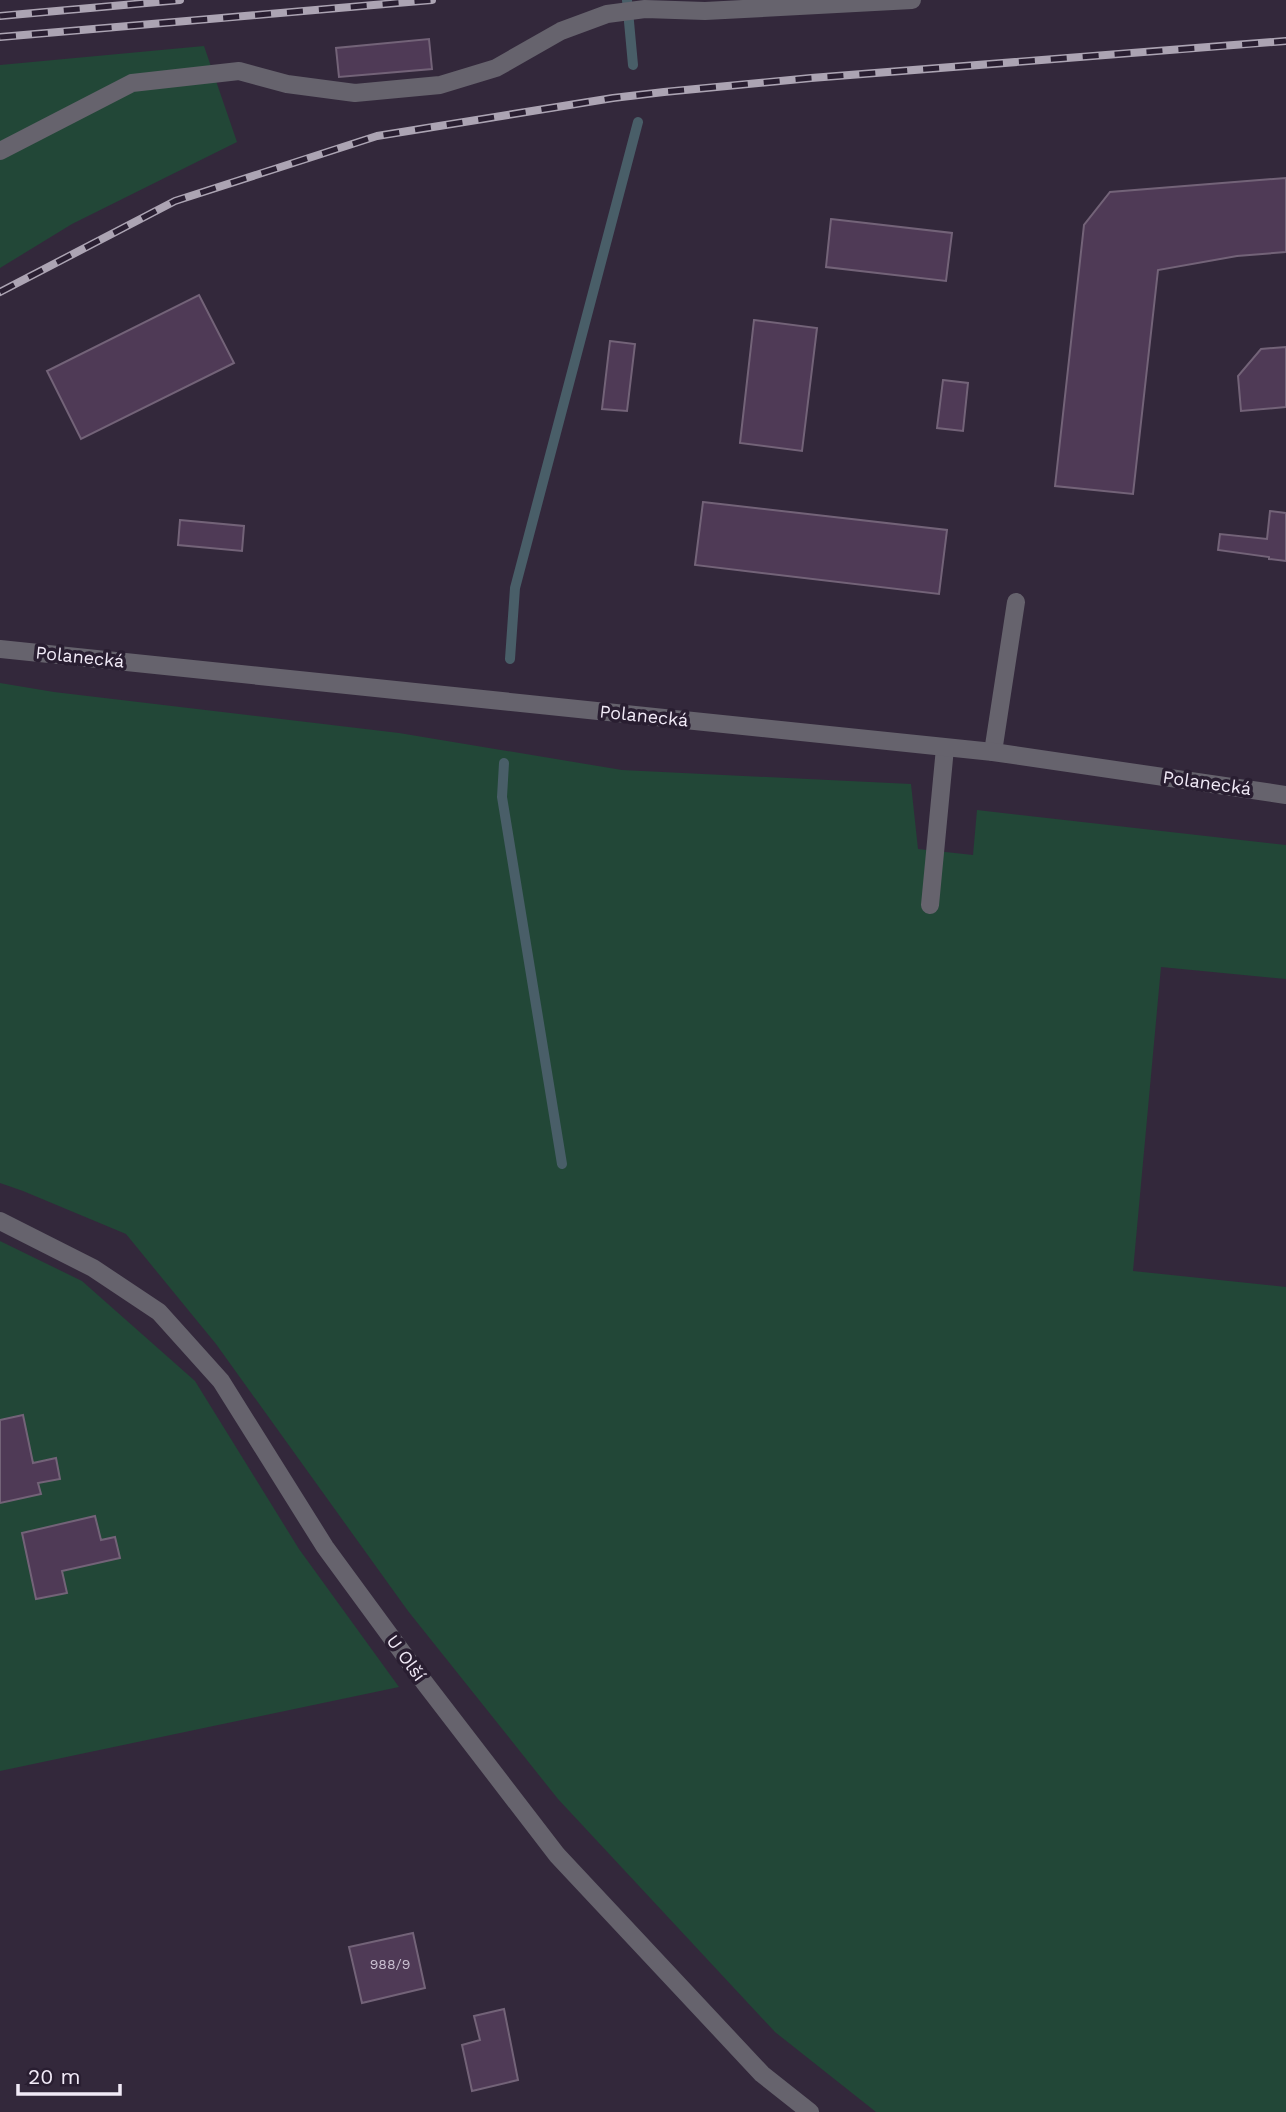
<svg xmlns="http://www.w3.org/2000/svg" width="1286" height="2112" viewBox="0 0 1286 2112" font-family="'Work Sans',sans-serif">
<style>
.green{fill:#224737}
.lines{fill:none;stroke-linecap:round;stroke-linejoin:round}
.stream{stroke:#495e68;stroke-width:10}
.building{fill:#4f3a56;stroke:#736378;stroke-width:2}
.service{stroke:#66636d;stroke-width:18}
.minor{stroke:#66636d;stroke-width:18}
.tertiary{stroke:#66636d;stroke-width:18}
.rail-casing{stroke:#aca4b3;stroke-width:8}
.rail{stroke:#291e31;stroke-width:5;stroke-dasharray:16;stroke-linecap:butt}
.labels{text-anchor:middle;stroke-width:7;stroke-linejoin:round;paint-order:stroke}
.number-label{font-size:14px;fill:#c9bfd0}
.street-label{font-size:18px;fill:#f2ebf8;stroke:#291e31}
</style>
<rect width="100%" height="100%" fill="#33283b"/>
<!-- green -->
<g class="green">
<path d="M204,46L237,142L72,224L0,268V65Z"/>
<path d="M0,683L54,692L399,733L622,770L911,784L918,849L973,855L977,810L1286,845V979L1161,967L1133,1271L1286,1287V2112H876L775,2032L558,1799L408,1611L216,1344L126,1234L23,1191L0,1183Z"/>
<path d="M0,1241L82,1281L195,1381L299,1549L399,1687L0,1771Z"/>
</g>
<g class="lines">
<!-- stream -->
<g class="stream">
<path d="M627,0L633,65"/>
<path d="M510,659L515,588L638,122"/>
<path d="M504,763L502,797L562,1164"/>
</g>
</g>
<!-- building -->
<g class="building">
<path d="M429,39L432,69L339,77L336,48Z"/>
<path d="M1286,178V252L1237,256L1158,270L1133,494L1055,486L1084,225L1110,192Z"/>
<path d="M831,219L952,233L946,281L826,267Z"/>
<path d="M199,295L234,363L81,439L47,371Z"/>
<path d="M754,320L817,328L802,451L740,443Z"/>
<path d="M610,341L635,344L627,411L602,409Z"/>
<path d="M1286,347V407L1241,411L1238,376L1261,349Z"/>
<path d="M943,380L968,383L963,431L937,428Z"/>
<path d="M703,502L947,530L939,594L695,565Z"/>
<path d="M1270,511L1286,513V561L1269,559V557L1218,550L1220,534L1267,539Z"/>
<path d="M180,520L244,526L242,551L178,545Z"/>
<path d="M23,1415L33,1463L56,1458L60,1479L38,1483L41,1494L0,1503V1420Z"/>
<path d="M95,1516L101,1540L115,1537L120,1558L62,1571L67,1593L36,1599L22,1533Z"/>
<path d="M413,1933L425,1988L362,2003L349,1947Z"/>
<path d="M504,2009L518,2080L472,2091L462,2045L480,2040L474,2016Z"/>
</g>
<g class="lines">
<!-- service -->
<g class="service">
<path d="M0,151L132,83L239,71L287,84L355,93L440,85L496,68L561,31L607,14L645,9L705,11L912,0"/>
<path d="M993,752L1016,602"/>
<path d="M930,905L945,748"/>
</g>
<!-- minor -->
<path class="minor" d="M0,1221L93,1268L159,1312L221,1381L325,1547L424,1682L557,1855L762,2074L810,2112"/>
<!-- tertiary -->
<path class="tertiary" d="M0,649L993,752L1286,795"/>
<defs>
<g id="rail">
<path d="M0,16L180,0"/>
<path d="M0,37L432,0"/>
<path d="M0,292L175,201L377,136L613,98L664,92L811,78L1286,41"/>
</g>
</defs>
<!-- rail casing -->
<use href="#rail" class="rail-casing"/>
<!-- rail -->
<use href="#rail" class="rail"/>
</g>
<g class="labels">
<!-- number labels -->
<g class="number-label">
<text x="390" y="1969">988/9</text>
</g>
<!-- street labels -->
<g class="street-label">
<text transform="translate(80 657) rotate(6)" y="6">Polanecká</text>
<text transform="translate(644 716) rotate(6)" y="6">Polanecká</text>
<text transform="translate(1207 783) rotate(8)" y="6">Polanecká</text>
<text transform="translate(406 1658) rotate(54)" y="6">U Olší</text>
</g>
</g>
<!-- scale -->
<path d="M18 2084v10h102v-10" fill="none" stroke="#f2ebf8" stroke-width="3.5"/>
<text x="28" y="2084" font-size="21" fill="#f2ebf8" stroke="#291e31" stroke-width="5" paint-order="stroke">20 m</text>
</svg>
